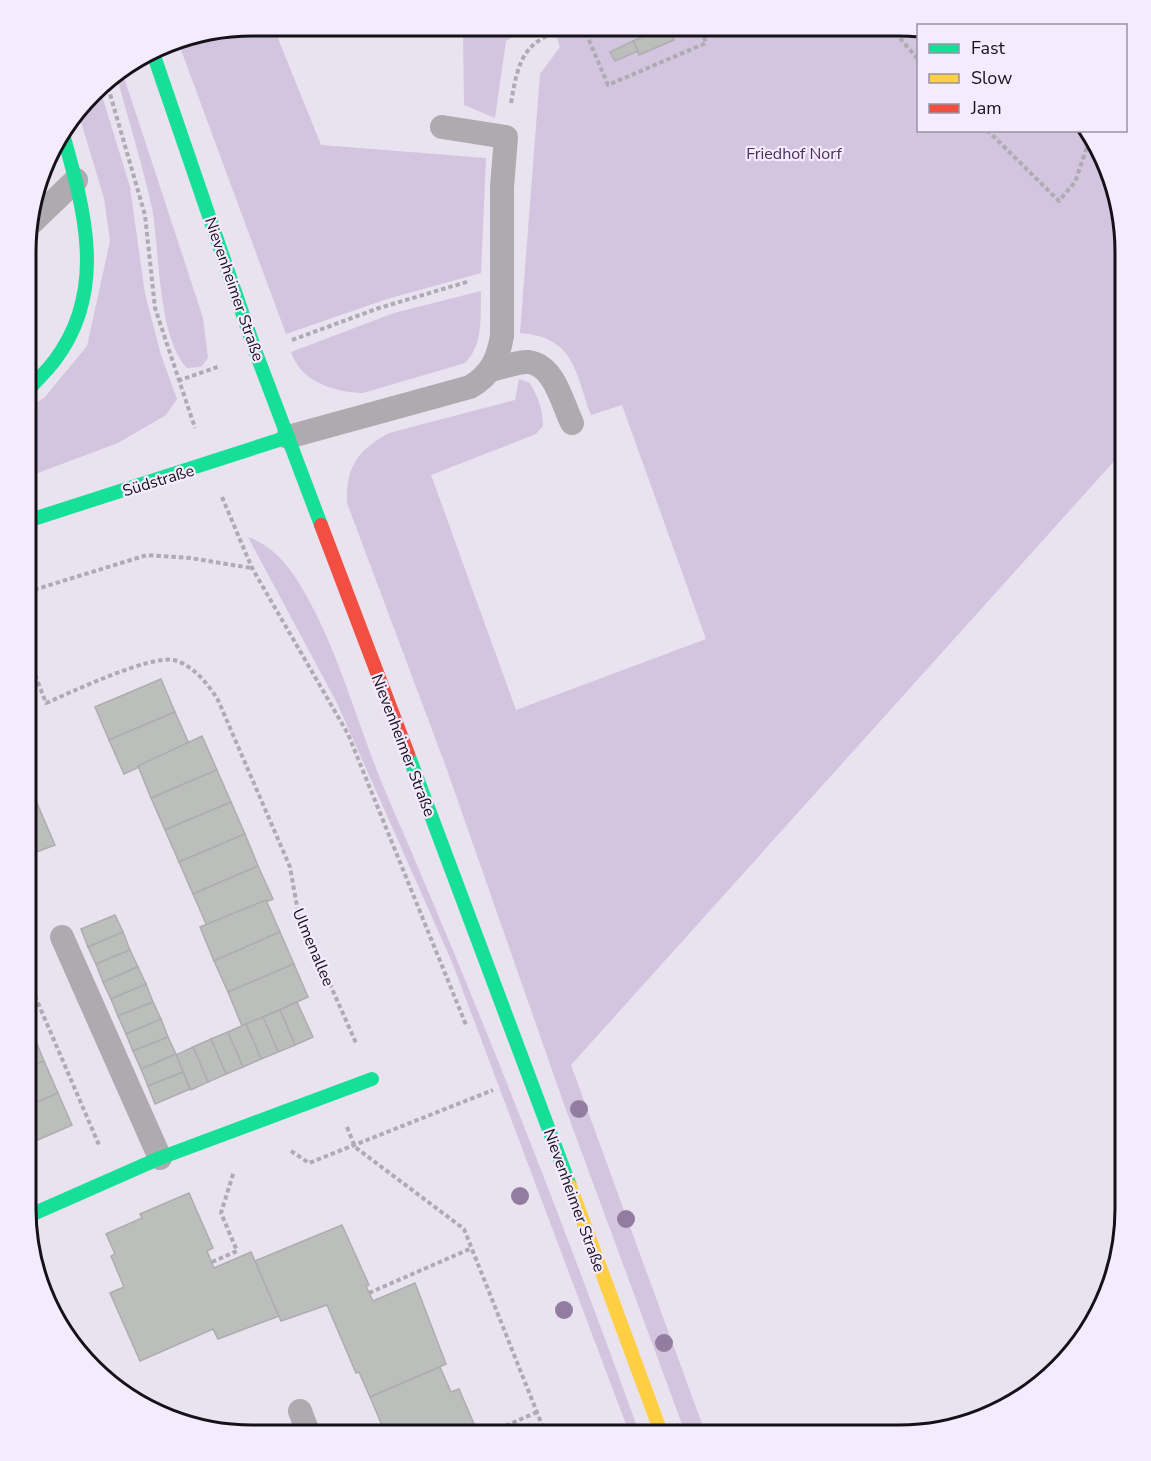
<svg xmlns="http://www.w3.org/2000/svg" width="1151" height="1461" viewBox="0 0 1151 1461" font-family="'Nunito Sans',sans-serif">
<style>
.green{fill:#d3c4df}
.building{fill:#bcbebc;stroke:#adadaf;stroke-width:1.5}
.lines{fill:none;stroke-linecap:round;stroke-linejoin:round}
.path{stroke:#afabb3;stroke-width:4;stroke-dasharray:4.5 3;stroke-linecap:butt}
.lane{stroke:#adaab0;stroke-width:24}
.fast{stroke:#16e098;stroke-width:14}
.slow{stroke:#ffcf43;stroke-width:14}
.jam{stroke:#f24e42;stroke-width:14}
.tree{fill:#927da0}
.labels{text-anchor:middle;stroke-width:4.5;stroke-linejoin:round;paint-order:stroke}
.park-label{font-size:16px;fill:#4a2b5f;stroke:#f5ebfe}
.street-label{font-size:16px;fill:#151119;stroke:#f5ebfe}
.rim{fill:none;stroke:#151119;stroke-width:3}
</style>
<rect width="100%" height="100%" fill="#e9e2ef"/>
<!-- green -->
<g class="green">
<path d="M252,26H273L321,145L486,158L481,273L387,299L286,334L177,39Z"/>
<path d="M463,26H532L506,41L495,118L464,105Z"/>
<path d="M553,26L918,27V130H1087C1141,188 1125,371 1125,449L571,1065L706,1435H686L565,1107L446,767L347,503C346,466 358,450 389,433L515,400L519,379L530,383C538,397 543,410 543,426L536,434L431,475L516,710L706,639L622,405L591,415C575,372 575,337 520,333L540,74L560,47Z"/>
<path d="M122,71L203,318L208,358L201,367L187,368C157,336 160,250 152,208C142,163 128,118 116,74Z"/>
<path d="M99,86L130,187L145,294L161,355L177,399L166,415L118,443L27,477V409L45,397L87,346L110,241L104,198L78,112Z"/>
<path d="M481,291C480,316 484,344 465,363L363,393C334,392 301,382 291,352L394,313Z"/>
<path d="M248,537C276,547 292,570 306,595C340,655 359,729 386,793C478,1004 562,1218 640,1435H630L452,962L337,703Z"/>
</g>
<!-- building -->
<g class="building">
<path d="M666,27H669L674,40L639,55L633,41Z"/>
<path d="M633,41L638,51L615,61L610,52Z"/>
<path d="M161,679L175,712L109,740L95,707Z"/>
<path d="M175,712L189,744L124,774L109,740Z"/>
<path d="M202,736L217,770L151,798L138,766Z"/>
<path d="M217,770L231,802L165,830L151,798Z"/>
<path d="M27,780L55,845L26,856V781Z"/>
<path d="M231,802L245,834L179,862L165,830Z"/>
<path d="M245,834L258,866L193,894L179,862Z"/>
<path d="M258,866L273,899L207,926L193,894Z"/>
<path d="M266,900L280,932L214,961L200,927Z"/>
<path d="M115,915L123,932L88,947L81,929Z"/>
<path d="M123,932L130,950L96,964L88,947Z"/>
<path d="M280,932L294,964L228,992L214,961Z"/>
<path d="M130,950L138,967L103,982L96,964Z"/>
<path d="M294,964L308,997L242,1026L228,992Z"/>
<path d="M138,967L146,984L111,999L103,982Z"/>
<path d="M146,984L153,1002L118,1016L111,999Z"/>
<path d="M153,1002L161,1019L126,1034L118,1016Z"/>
<path d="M297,1002L313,1037L295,1045L280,1010Z"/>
<path d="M280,1010L295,1045L278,1052L263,1017Z"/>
<path d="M263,1017L278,1052L261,1059L246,1024Z"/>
<path d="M161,1019L168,1037L133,1051L126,1034Z"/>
<path d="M246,1024L261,1059L243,1067L228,1032Z"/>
<path d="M31,1029L44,1061L26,1069V1031Z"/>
<path d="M228,1032L243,1067L226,1074L211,1039Z"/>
<path d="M168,1037L176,1054L141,1069L133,1051Z"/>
<path d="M211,1039L226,1074L208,1082L193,1047Z"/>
<path d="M193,1047L208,1082L191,1090L176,1055Z"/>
<path d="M176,1054L183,1072L148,1086L141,1069Z"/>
<path d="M44,1061L58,1093L26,1107V1069Z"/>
<path d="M183,1072L190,1089L155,1104L148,1086Z"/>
<path d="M58,1093L72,1125L26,1145V1107Z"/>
<path d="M189,1193L213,1248L207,1251L214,1268L251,1252L279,1316L218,1339L213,1329L140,1361L110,1293L124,1287L111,1256L115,1254L106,1234L142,1218L140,1214Z"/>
<path d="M342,1225L369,1285L366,1286L373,1301L415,1283L446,1364L370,1397L359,1372L356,1373L327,1305L281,1321L255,1261Z"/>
<path d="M440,1367L451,1392L459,1389L477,1431L467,1435H380L379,1432L384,1430L370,1397Z"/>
</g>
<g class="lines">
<!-- path -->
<g class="path">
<path d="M583,26L608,85L706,43L701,27"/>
<path d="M890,27L918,59"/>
<path d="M106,80L145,215L155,308L195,428"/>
<path d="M511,103C519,56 524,41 572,26"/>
<path d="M987,130L1059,201L1075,182L1091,135"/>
<path d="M292,340L379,308L470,281"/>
<path d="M178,381L220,366"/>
<path d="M222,497L252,568L348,734L466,1025"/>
<path d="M27,592L147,555L190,558L251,568"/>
<path d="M27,654L46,703C72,692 149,655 174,660C193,665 208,684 218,700L290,867L298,912L356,1043"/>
<path d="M26,975L99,1145"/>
<path d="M347,1127L355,1147L464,1229L546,1435"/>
<path d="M291,1151L309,1163L493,1090"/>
<path d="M212,1262L237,1251L221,1213L234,1171"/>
<path d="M369,1293L472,1248"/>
<path d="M485,1435L537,1412"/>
</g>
<!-- lane -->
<g class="lane">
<path d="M27,227L76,180"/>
<path d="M491,370C502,368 518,361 529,362C555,366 562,403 572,423"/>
<path d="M288,437L470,387C491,375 498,359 502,336V187L506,137L442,127"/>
<path d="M62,937L160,1158"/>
<path d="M300,1411L309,1435"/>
</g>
<!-- fast -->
<g class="fast">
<path d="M153,53L256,353L321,525"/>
<path d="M27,391C36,381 47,371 55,360C108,290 84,208 62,131"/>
<path d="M27,521L288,437"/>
<path d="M408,754L570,1186"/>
<path d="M26,1217L160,1158L372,1079"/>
</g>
<!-- slow -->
<path class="slow" d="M570,1186L662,1435"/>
<!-- jam -->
<path class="jam" d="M321,525L408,754"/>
</g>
<!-- trees -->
<g class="tree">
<circle cx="579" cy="1109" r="9"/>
<circle cx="520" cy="1196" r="9"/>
<circle cx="626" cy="1219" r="9"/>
<circle cx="564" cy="1310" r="9"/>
<circle cx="664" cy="1343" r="9"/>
</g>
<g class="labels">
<!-- park labels -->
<g class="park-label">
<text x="794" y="159">Friedhof Norf</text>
</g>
<!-- street labels -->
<g class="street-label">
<text transform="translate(235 289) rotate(71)" y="6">Nievenheimer Straße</text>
<text transform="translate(158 480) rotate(-17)" y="6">Südstraße</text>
<text transform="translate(404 745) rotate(69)" y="6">Nievenheimer Straße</text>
<text transform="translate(314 947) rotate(67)" y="6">Ulmenallee</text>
<text transform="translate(575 1200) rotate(70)" y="6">Nievenheimer Straße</text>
</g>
</g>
<!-- crop -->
<path d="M0 0H1151V1461H0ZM252 36H899A216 216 0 0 1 1115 252V1209A216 216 0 0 1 899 1425H252A216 216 0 0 1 36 1209V252A216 216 0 0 1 252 36Z" fill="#f5ebfe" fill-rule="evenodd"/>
<path class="rim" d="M252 36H899A216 216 0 0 1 1115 252V1209A216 216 0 0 1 899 1425H252A216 216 0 0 1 36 1209V252A216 216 0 0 1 252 36Z"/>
<!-- legend -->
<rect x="917" y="24" width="210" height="108" fill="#f5ebfe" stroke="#9b94a2" stroke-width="1.5"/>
<rect x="929" y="44" width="30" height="9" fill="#16e098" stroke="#9b94a2" stroke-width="1.5"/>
<text x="971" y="54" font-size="18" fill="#151119">Fast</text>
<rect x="929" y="74" width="30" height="9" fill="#ffcf43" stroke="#9b94a2" stroke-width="1.5"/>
<text x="971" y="84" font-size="18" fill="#151119">Slow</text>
<rect x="929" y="104" width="30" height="9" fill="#f24e42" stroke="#9b94a2" stroke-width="1.5"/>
<text x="971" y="114" font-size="18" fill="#151119">Jam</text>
</svg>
